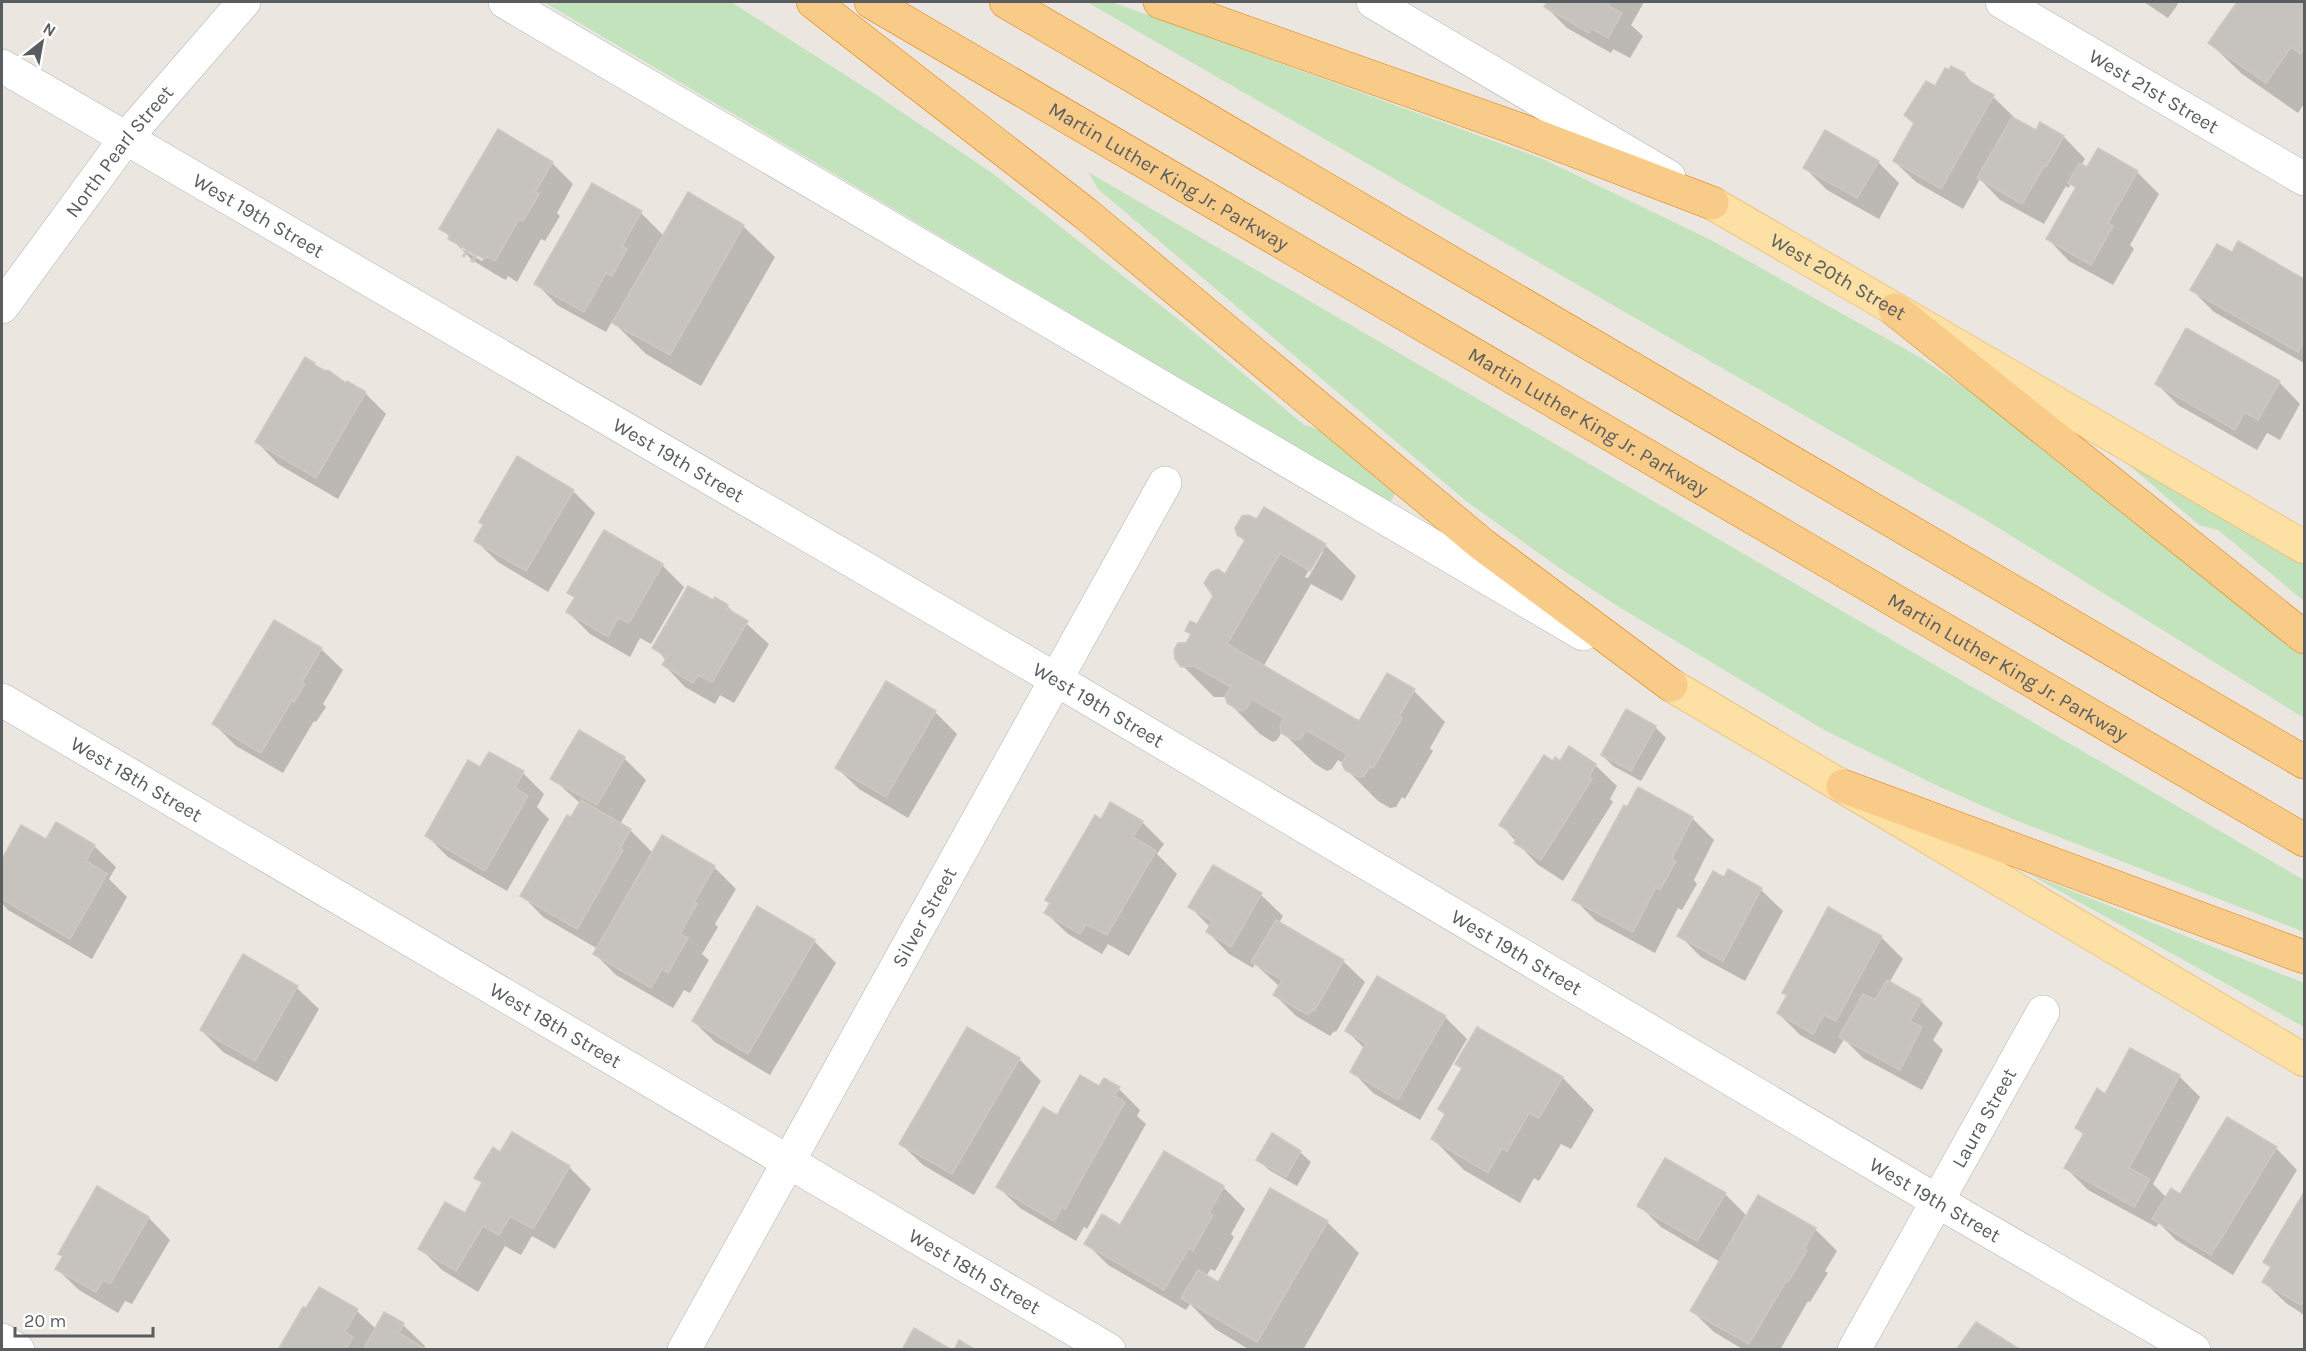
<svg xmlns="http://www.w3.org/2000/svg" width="2306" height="1351" viewBox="0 0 2306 1351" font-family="Karla,sans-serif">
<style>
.green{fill:#c2e3bc}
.shadow{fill:#0003;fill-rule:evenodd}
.building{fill:#c6c2bd;stroke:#d0c8be;stroke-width:1.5}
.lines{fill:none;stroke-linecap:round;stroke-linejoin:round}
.minor-casing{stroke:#aeb2b5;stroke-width:34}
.tertiary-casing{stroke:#aeb2b5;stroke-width:34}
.primary-casing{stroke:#ecab58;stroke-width:34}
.motorway-casing{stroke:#e37c08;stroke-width:34}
.minor{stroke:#fff;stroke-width:33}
.tertiary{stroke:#fff;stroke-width:33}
.primary{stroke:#fce0a4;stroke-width:33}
.motorway{stroke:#f9cb89;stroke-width:33}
.labels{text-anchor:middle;stroke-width:6;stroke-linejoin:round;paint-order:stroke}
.street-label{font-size:20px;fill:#595d60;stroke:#fff}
</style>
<rect width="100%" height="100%" fill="#ebe7e0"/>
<!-- green -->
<g class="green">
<path d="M544,2H731L878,96L992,173L1183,323L1304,425L1327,432L1396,493L1391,501L1386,500Z"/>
<path d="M1087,2H1112L1543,159L1711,240L1921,358L2024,428L2304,654V718L1984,519Z"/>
<path d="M1088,172L2304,880V932L2010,818L1938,786L1826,731L1619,607L1558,567L1466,501L1099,190Z"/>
<path d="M2088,430L2304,563V601L2218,530L2199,525Z"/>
<path d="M2027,873L2304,983V1027Z"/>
</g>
<!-- shadow -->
<g class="shadow">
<path d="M1548,2H1644L1631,25L1643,36L1630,58L1613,49L1611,53L1567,28L1545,6Z"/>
<path d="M2144,2H2176L2178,4L2168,18Z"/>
<path d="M2239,2H2304V104L2298,113L2242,74L2210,43Z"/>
<path d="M1964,74L1976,87L1993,97L2015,118L2014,120L2037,132L2041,124L2064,137L2085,159L2081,166L2087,169L2098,150L2137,172L2159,194L2130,245L2134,249L2113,285L2069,261L2048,239L2076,189L2071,184L2068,188L2066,186L2044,224L2000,200L1980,179L1963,209L1916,182L1894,161L1936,88Z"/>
<path d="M1878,162L1899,183L1879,219L1827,190L1805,168Z"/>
<path d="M552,163L573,184L557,213L560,216L545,241L541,239L517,282L508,276L506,280L500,277L472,260L441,228ZM462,245L484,258L482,261L462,249Z"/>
<path d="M641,213L664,236L743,226L775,257L701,386L646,354L612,321L606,332L557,305L536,283Z"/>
<path d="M2238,243L2304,280V363L2214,312L2192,290L2233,254Z"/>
<path d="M314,364L339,380L365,393L386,414L338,499L278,464L257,442Z"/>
<path d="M2279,382L2300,404L2280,440L2267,433L2257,450L2178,405L2157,384Z"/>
<path d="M573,491L595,513L548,592L498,562L476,541Z"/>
<path d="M1238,534L1325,545L1356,576L1342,601L1311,584L1263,667L1360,723L1414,691L1445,722L1430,748L1433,751L1405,799L1402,797L1396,807L1390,808L1378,801L1346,769L1343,763L1338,760L1332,769L1327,771L1315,764L1282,732L1277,740L1273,742L1260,734L1228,702L1227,697H1214L1182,665L1187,644L1192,636L1187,631L1197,626L1246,542ZM1319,552H1323L1308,578L1305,577Z"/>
<path d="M662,565L684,587L651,644L640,638L630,657L590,634L568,612L576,599L569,592Z"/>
<path d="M713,602L727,606L769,644L734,703L720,695L715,704L685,687L664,665L666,660L654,647Z"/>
<path d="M321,649L343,670L323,704L326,707L316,722L314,721L283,773L236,746L214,724Z"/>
<path d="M1627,711L1655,727L1666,738L1641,781L1613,766L1602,755Z"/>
<path d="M935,712L957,734L908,818L859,789L837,768Z"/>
<path d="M624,758L646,780L620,824L630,830L653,853L714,867L736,889L715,924L718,927L702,954L709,960L690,993L684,990L673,1008L616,975L595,954L598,949L543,917L522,895L581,804L552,778Z"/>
<path d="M1561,763L1595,765L1617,786L1610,799L1613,802L1563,881L1537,864L1501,825L1553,764Z"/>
<path d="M481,769L523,773L544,794L537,807L549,819L507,891L448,857L426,835Z"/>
<path d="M1692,818L1714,840L1694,880L1697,884L1682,910L1678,908L1655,953L1596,921L1574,899Z"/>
<path d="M1142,822L1164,844L1157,854L1177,874L1129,956L1108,944L1102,954L1068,934L1046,913Z"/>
<path d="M22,827L47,841L94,846L116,867L109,879L127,897L92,959L8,910L2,903V862Z"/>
<path d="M1728,871L1761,890L1783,911L1745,981L1701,957L1679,935Z"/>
<path d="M1261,895L1283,916L1279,923L1343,961L1365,982L1336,1032L1334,1031L1330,1036L1296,1016L1274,994L1279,986L1255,964L1253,968L1229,954L1208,932L1210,927L1190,907Z"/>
<path d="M1881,937L1903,959L1889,983L1921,1001L1943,1023L1933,1040L1943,1050L1922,1090L1863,1058L1844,1039L1835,1054L1800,1035L1778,1013L1788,996L1784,992Z"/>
<path d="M814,941L836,963L770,1075L715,1042L693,1021Z"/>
<path d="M244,957L297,988L319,1009L277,1082L223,1052L201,1030Z"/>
<path d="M1378,978L1445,1017L1467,1039L1420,1120L1373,1093L1352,1071L1365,1049L1347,1031Z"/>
<path d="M1478,1029L1563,1078L1594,1110L1571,1149L1561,1144L1539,1181L1534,1178L1520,1203L1464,1170L1433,1139L1446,1115L1440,1109L1463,1070L1457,1064Z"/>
<path d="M1019,1059L1041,1081L974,1195L923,1165L901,1144Z"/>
<path d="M2179,1076L2200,1097L2153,1184L2167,1198L2181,1196L2276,1148L2297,1170L2233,1275L2176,1240L2159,1223L2156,1227L2088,1190L2066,1168L2084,1136L2077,1128L2106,1096Z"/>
<path d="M1099,1088L1119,1089L1140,1110L1137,1116L1146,1124L1087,1229L1084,1227L1076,1241L1020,1208L998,1187L1058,1117Z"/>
<path d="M512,1134L569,1167L591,1189L555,1249L532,1236L521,1255L505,1246L478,1292L442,1270L420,1248L465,1215L483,1184L476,1178L501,1154Z"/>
<path d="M1300,1152L1311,1162L1297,1186L1269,1170L1258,1160Z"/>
<path d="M1164,1154L1223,1187L1245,1209L1231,1234L1234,1237L1215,1271L1211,1269L1206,1276L1219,1284L1327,1222L1359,1253L1303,1350H1250L1215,1329L1190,1304L1186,1310L1108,1265L1086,1243L1121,1227Z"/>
<path d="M98,1189L149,1218L170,1240L132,1304L125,1301L118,1313L79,1290L57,1269L64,1257L60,1253Z"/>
<path d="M1725,1194L1747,1216L1758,1197L1815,1229L1837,1251L1825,1271L1828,1273L1810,1302L1808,1301L1780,1350H1744L1714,1332L1692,1311L1720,1262L1661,1227L1639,1205Z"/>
<path d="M2304,1195V1315L2286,1303L2264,1282L2272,1268L2265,1262Z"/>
<path d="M320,1289L357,1311L376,1329L385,1314L403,1325L425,1346L424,1350H280Z"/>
</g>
<!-- building -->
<g class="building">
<path d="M1547,2H1610L1608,6L1622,13L1608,38L1591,28L1589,33L1544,7Z"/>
<path d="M2237,2H2304V48L2300,54L2291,47L2266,83L2208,43Z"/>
<path d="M1951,66L1965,73L1963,78L1994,95L1941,189L1893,161L1914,123L1904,115L1926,81L1935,86L1945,68L1949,70Z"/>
<path d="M2012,117L2036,130L2040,122L2064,136L2046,167L2044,166L2022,204L1977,178Z"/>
<path d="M498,129L553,162L535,192L539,194L523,221L519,219L495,261L486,256L484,259L477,255L473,262L471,261L475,255L468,251L464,257L463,256L466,249L448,239L450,235L439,229Z"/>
<path d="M1825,130L1879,161L1857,198L1803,168Z"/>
<path d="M2098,148L2138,171L2108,223L2113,226L2091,265L2046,239L2076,187L2068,183L2079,163L2087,167Z"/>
<path d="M592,183L642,211L622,246L627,249L612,276L606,273L584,312L534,284Z"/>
<path d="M688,192L744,225L670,355L612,323Z"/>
<path d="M2238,241L2304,279V341L2298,352L2190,290L2217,244L2232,252Z"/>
<path d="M2186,328L2280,381L2258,420L2245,412L2235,430L2155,384Z"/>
<path d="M305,357L315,363L314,365L326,371L328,370L346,383L347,381L366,392L316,478L255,442Z"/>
<path d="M517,456L574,490L526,571L474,541L483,525L479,522Z"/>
<path d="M1264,507L1326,544L1310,571L1280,553L1227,644L1359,721L1387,673L1415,689L1399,716L1402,718L1373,768L1370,766L1364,776L1358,777L1345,770L1342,764L1347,754L1306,730L1301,738L1294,740L1281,733L1280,726L1284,718L1252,699L1246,709L1240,711L1227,703L1225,696L1231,687L1194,666L1181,667L1175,659L1174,650L1178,643H1186L1191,634L1185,631L1190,621L1197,624L1213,596L1204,583L1211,572L1218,569L1225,574L1245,540L1237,535L1235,528L1242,516L1248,515L1257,519Z"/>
<path d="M604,530L663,564L629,623L618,618L608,637L566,612L575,597L567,593Z"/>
<path d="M688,586L713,600L715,597L728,605L726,608L748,621L712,682L698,675L693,683L662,665L667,657L652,648Z"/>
<path d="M274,620L322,648L302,682L305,684L294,702L292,700L261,753L212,724Z"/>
<path d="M886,681L936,711L886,797L835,768Z"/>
<path d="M1626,709L1656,726L1631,771L1601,755Z"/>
<path d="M579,730L625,757L597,805L550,779Z"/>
<path d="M1569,746L1596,764L1589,777L1592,779L1541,860L1514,843L1517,837L1499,825L1544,755L1553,761L1555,757L1560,761Z"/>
<path d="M489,752L524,771L515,788L528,796L485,871L425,836L468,760L480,767Z"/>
<path d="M1638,787L1693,817L1672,858L1676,861L1660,890L1656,887L1633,932L1572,900L1624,805L1627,807Z"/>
<path d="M581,800L631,829L620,848L623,850L577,929L520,896L567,815L571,817Z"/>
<path d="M1110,802L1143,821L1133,837L1156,851L1107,935L1086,924L1080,934L1044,913L1050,903L1045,900L1095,815L1101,819Z"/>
<path d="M56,822L95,845L86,861L107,874L70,939L2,899V859L21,825L46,839Z"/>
<path d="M662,835L715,866L694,902L697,904L680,934L688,938L668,973L662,969L651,988L593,954Z"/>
<path d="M1213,865L1262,893L1231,947L1206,932L1212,921L1188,907Z"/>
<path d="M1728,869L1762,888L1723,961L1677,936L1713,871L1724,877Z"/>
<path d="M757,906L815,940L748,1054L692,1021Z"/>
<path d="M1828,907L1882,936L1836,1021L1824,1015L1813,1034L1777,1013L1787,995L1782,993Z"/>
<path d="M1276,920L1344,960L1314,1011L1312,1010L1308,1015L1273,995L1282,980L1251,962Z"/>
<path d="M243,954L298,986L255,1061L200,1030Z"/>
<path d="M1377,976L1446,1016L1398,1100L1350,1072L1366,1043L1345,1031Z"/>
<path d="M1887,980L1922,1000L1910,1021L1922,1027L1900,1070L1839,1037L1863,994L1875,1000Z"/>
<path d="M967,1027L1020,1058L952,1174L899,1144Z"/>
<path d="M1477,1027L1563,1077L1539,1118L1529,1113L1507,1151L1502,1148L1488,1173L1431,1139L1445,1114L1438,1109L1462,1068L1455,1064Z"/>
<path d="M2130,1048L2180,1075L2129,1168L2150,1179L2134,1207L2064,1168L2084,1133L2075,1128L2097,1088L2105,1094Z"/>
<path d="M1080,1075L1099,1086L1104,1078L1120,1087L1114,1096L1125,1102L1065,1209L1062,1207L1054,1221L996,1187L1043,1107L1057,1115Z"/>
<path d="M2227,1117L2277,1147L2211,1255L2152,1219L2171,1188L2180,1194Z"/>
<path d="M512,1132L570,1166L533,1229L510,1216L499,1235L483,1226L456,1271L418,1249L445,1202L465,1213L482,1182L474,1178L493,1147L500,1152Z"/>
<path d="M1272,1133L1301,1151L1286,1177L1256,1160Z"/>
<path d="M1164,1151L1224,1186L1209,1213L1213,1215L1193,1251L1189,1248L1164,1290L1084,1244L1102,1214L1120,1225Z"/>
<path d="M1665,1158L1726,1193L1697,1241L1637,1206Z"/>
<path d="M97,1186L149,1217L110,1284L103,1280L96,1292L55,1269L63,1256L58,1254Z"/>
<path d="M1270,1188L1328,1221L1257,1342L1181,1298L1198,1270L1218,1282Z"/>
<path d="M2304,1192V1300L2301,1305L2262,1282L2271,1267L2263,1262Z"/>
<path d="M1758,1195L1816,1228L1804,1249L1807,1250L1788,1282L1786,1281L1749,1344L1690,1311Z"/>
<path d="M319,1287L358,1309L345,1332L353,1337L345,1350H278L303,1307L306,1308Z"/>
<path d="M384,1312L404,1323L399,1333L427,1350H363Z"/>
<path d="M1976,1322L2021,1350H1956Z"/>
<path d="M914,1328L952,1350H902Z"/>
<path d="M959,1340L974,1349V1350H954Z"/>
</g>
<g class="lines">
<defs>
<g id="minor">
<path id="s1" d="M2,66L1057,680L1937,1201L2194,1350"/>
<path id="s2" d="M2,700L1109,1350"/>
<path d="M2,1340L18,1350"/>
<path id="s3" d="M684,1350L1165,483"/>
<path id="s4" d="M1854,1350L2043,1012"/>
</g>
<g id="tertiary">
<path d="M505,2L1583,634"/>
<path d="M1373,2L1669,177"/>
<path id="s5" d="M2002,2L2304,179"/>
<path id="s6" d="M2,307L126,138L244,2"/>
</g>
<g id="primary">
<path id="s7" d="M1712,203L2304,547"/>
<path d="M1671,685L2304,1060"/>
</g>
<g id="motorway">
<path d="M813,2L1086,214L1483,545L1671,685"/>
<path id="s8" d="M871,2L2304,840"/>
<path d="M1006,2L2304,762"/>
<path d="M1160,2L1518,129L1712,203"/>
<path d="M1895,310L2304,637"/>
<path d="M1843,786L2304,957"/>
</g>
</defs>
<!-- minor casing -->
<use href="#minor" class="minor-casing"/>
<!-- tertiary casing -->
<use href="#tertiary" class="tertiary-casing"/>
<!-- primary casing -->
<use href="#primary" class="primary-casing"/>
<!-- motorway casing -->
<use href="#motorway" class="motorway-casing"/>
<!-- minor -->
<use href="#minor" class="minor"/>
<!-- tertiary -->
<use href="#tertiary" class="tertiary"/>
<!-- primary -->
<use href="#primary" class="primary"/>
<!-- motorway -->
<use href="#motorway" class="motorway"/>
</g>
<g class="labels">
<!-- street labels -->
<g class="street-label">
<text dy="7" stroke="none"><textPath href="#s5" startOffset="176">West 21st Street</textPath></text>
<text dy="7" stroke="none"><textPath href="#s6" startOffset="195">North Pearl Street</textPath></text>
<text dy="7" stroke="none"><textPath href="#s8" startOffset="345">Martin Luther King Jr. Parkway</textPath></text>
<text dy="7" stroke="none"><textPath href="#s1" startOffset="297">West 19th Street</textPath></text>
<text dy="7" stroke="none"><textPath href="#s7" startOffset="146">West 20th Street</textPath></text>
<text dy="7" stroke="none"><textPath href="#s8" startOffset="831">Martin Luther King Jr. Parkway</textPath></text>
<text dy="7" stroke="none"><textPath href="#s1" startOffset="783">West 19th Street</textPath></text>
<text dy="7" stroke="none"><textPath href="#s8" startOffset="1317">Martin Luther King Jr. Parkway</textPath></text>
<text dy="7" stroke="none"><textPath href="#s1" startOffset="1269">West 19th Street</textPath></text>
<text dy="7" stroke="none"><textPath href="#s2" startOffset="156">West 18th Street</textPath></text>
<text dy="7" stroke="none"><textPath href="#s3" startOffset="495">Silver Street</textPath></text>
<text dy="7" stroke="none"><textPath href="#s1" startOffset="1755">West 19th Street</textPath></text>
<text dy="7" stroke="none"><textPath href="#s2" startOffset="642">West 18th Street</textPath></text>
<text dy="7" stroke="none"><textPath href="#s4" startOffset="266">Laura Street</textPath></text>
<text dy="7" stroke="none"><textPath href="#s1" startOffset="2241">West 19th Street</textPath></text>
<text dy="7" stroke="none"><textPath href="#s2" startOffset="1128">West 18th Street</textPath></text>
</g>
</g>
<!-- border -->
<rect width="2306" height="1351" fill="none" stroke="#595d60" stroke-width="6"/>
<!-- north arrow -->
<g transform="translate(42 42) rotate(31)" stroke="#ffffff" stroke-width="4.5" paint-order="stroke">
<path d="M0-4.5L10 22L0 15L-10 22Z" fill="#595d60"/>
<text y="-9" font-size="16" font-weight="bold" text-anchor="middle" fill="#595d60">N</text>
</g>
<!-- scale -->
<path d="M15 1327v9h138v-9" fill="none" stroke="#595d60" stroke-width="3"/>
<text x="24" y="1327" font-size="18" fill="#595d60" stroke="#ffffff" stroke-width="4.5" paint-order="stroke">20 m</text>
</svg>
